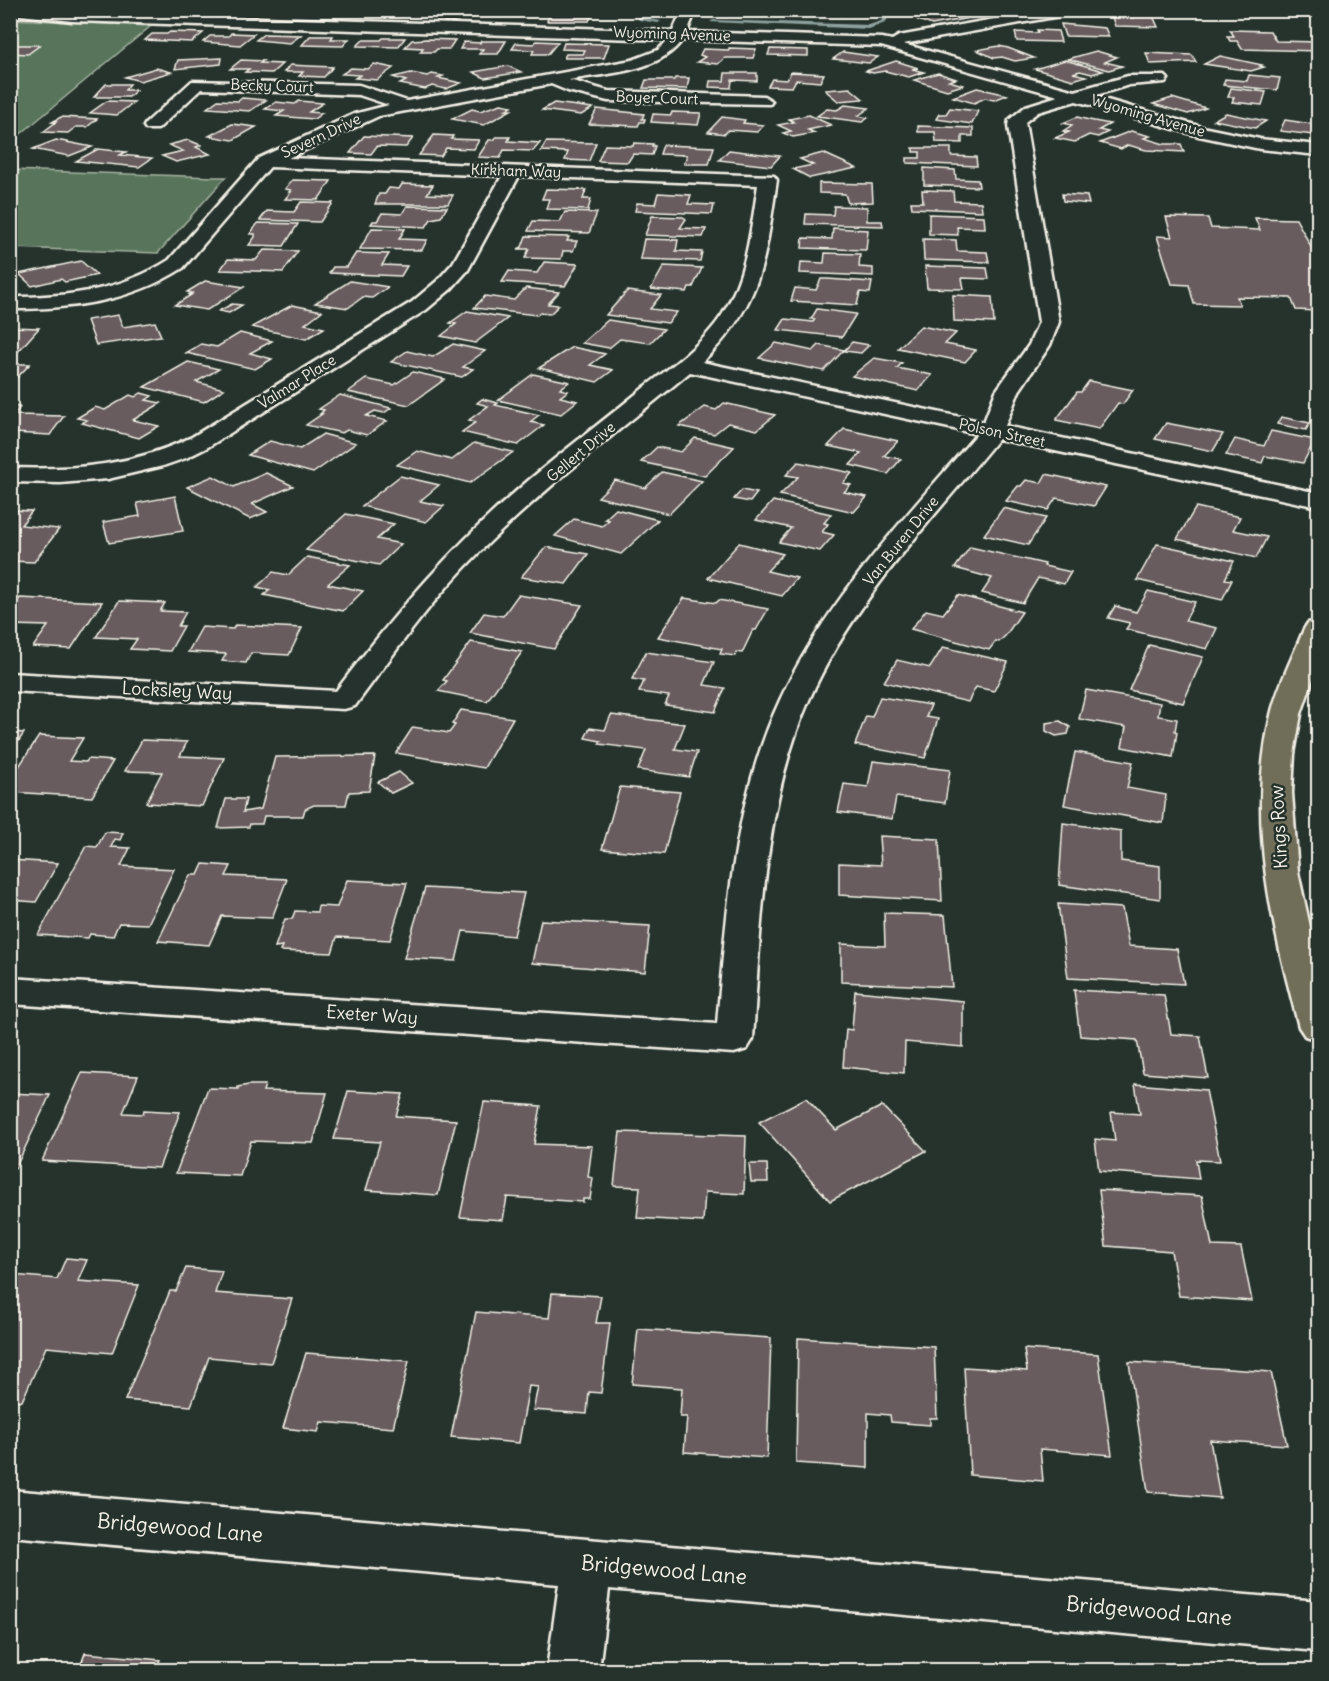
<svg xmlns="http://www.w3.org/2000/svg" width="1329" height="1681" viewBox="0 0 1329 1681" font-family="Delius,sans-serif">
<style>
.green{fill:#58755c;stroke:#a6b3a2;stroke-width:1.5}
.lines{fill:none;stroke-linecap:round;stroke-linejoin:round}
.stream{fill:#8da19e;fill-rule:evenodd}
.building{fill:#675c5e;stroke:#f4f1e8;stroke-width:1.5}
.minor-casing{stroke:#f4f1e8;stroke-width:5}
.major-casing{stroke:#f4f1e8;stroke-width:5}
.minor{fill:#26332d;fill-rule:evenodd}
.major{fill:#706e59;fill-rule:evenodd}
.labels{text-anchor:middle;stroke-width:5;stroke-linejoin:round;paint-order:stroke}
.far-street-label{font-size:15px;fill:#f4f1e8;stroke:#26332d}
.street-label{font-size:18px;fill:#f4f1e8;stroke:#26332d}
.near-street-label{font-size:21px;fill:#f4f1e8;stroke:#26332d}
</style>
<rect width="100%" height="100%" fill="#26332d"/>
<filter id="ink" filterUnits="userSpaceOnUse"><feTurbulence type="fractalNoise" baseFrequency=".0167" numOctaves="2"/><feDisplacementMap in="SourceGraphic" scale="12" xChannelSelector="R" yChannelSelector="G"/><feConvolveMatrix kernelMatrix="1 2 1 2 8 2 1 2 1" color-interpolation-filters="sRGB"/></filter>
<g filter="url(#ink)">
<!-- green -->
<g class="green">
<path d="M11,19L151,26L11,142Z"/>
<path d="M11,170L215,177H226L158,253L11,248Z"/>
</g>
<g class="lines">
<!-- stream -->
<g class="stream">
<path d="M638,10H643L641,16L643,18L661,21L658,23L639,20L636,16Z"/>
<path d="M888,10H893L885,23L869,29L710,22L713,20L869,25L881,21Z"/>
</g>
</g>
<!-- building -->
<g class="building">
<path d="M381,10H414L411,16L370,15L372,11Z"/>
<path d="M495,10H536L534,17H500L503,12Z"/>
<path d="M551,11L593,12L589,21H547Z"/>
<path d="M964,11L980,16L932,25L918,20Z"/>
<path d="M1133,15L1153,16L1158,27L1115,26L1112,17L1134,18Z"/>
<path d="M1061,24L1105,28L1109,37L1065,36Z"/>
<path d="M1037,30L1058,31L1061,42L1017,41L1015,32L1038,33Z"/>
<path d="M1230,30L1270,31L1276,41L1318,42V51L1242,49L1237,41H1230L1227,36H1234Z"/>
<path d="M170,32L203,33L192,42L145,40L152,34H167Z"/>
<path d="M231,33L254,34L240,45L203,42L210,36H229Z"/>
<path d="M264,34L301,35L290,43L256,40Z"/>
<path d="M310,36H333L331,39H349L343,46L302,45Z"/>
<path d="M383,38H405L398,47L357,46L363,40H381Z"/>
<path d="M412,40L426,39L455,40L449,49H437L434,52H420L423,48L405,47Z"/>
<path d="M481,41H506L498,54H479L483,49H460L464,42L480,43Z"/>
<path d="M536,41L558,42L548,54H532L534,50L512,49L516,43L534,44Z"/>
<path d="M564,43L609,44L604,58H564L566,54H583L585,50L562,49Z"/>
<path d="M13,45H40L28,54L10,53V46Z"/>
<path d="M999,46L1008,48L1034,58L1015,61L1002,57L994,58L977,50Z"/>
<path d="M729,48L756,49L753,58H725L718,64L697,62L705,57L700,55L703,49L729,50Z"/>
<path d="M770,49L808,50V56L768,55Z"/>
<path d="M1096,51L1117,57L1105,62L1122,66L1109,70L1068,59Z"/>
<path d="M843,52L878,57L869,63L833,59Z"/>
<path d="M1146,53L1192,55L1196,62L1150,64Z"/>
<path d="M1220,56L1262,65L1260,66L1264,67L1251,71L1204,64Z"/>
<path d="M222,58L221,64L175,69L178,60Z"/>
<path d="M241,60L263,61L260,63L282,64L272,73L245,72L249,69H230Z"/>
<path d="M1065,60L1103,71L1092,74L1080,71L1073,73L1086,76L1073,80L1035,69Z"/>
<path d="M896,61L918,68L912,69L924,72L909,77L885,71L873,73L866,71Z"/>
<path d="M374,64L393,68L377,80L355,78L360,75L342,74L351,68L368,69Z"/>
<path d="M290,65L309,66L333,67L324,77L299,76L303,72H284Z"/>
<path d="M508,66L521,72L485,78L473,72Z"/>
<path d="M156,68L171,72L140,81L125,77Z"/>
<path d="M791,72L824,74L820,82L796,80L792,87L768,86L772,79L787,80Z"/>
<path d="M411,73L427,76L432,74L443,76L438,78L461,83L446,89L432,86L425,89L400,84L406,81L393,77Z"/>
<path d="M725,73H757V81L732,80L731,88L709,87L710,81H724Z"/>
<path d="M938,73L956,79L949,81L963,85L947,90L914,80Z"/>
<path d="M1249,75L1280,78L1277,90L1223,85L1225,79L1247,81Z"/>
<path d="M675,78H689L687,89L643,88L646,80H674Z"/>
<path d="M106,84H130L125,90H136L129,97H94Z"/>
<path d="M850,88L863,99L838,101L825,90Z"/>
<path d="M977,88L999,93L1007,95L994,100L985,98L974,103L953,97Z"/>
<path d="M1231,88L1266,92L1262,105L1232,102L1234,97H1228Z"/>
<path d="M242,98L266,100L250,111L207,108L218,100L238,101Z"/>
<path d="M1172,98L1206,108L1188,114L1153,104Z"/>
<path d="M107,101L134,102L117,115L90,113Z"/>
<path d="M299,101L323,103L309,112L322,113L314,119L276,116L284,111L265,109L276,102L295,104Z"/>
<path d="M554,103L593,108L581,115L542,110Z"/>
<path d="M501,104L512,106L505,110H511L484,125L452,119L472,109L480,111Z"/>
<path d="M845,105L869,108L858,116L868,118L862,122L817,116L827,109L837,110Z"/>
<path d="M950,108L978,111L972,124L936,119L939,114H946Z"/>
<path d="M597,109L644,114L642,119H645L644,122H640L638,126L589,124Z"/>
<path d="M672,112L701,113L698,125L651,122L653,114L671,115Z"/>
<path d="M1226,113L1266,121L1255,128L1214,120Z"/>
<path d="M809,115L831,125L808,130L815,133L793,137L783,133L791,131L778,125L794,122L789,119Z"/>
<path d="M61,117L97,119L87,127H76L68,133L43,132L56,122H52Z"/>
<path d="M722,117L745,120L743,123L764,125L757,132L728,130L725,134L708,132Z"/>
<path d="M1077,117L1089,120L1110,124L1099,130L1108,132L1098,137L1089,135L1075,142L1055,138L1069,132L1063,131L1072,125L1063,123Z"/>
<path d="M1285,120L1318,125V132H1314L1313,135L1280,131Z"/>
<path d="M232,124L256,127L233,140L209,136Z"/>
<path d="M918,126L973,128V136H962V143L936,142L935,132H918Z"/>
<path d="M1131,131L1150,136L1144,138L1164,144H1181L1184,152L1146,150L1128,145L1121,149L1100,143Z"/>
<path d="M434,135L453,136L451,139L479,140L474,149L446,148L441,156L419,155Z"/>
<path d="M364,136L413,138L406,147L377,146L371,154L350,153Z"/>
<path d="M496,137H510L508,141L540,143L533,151L504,150L500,158L478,157L489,140H494Z"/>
<path d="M56,140L92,147L69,156L33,149Z"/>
<path d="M188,140L201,145L196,147L210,154L176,162L162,156L183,151L169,145Z"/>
<path d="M546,142L596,143L589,161L565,160L568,152L541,151Z"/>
<path d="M634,143L653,144L652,146H655L652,155L633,154L628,162L598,161L605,145L633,146Z"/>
<path d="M663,145L714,147L709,164H684L687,155L660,154Z"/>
<path d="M913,148H951V156L976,157L977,166L907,163V158H920V152H913Z"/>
<path d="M98,149L126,152L120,155L152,158L139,167L76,161Z"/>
<path d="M729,150L753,153L780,156L771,166L719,160Z"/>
<path d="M823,153L856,168L810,178L793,169L813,165L800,159Z"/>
<path d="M924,168L955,170L956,179L978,180L979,187L924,185Z"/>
<path d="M292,180L331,181L318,200L285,199L291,192H289L291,190L285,189Z"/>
<path d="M819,183L872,184L873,202L848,203L845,194L819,193Z"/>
<path d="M402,184L433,185L427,194L453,195L448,204H375L379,194H385L389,188L399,189Z"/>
<path d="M546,189L586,190L583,199H591L588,210L546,209L549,199H542Z"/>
<path d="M922,190L953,191L954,201L981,202L982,211L912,208L911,202H923Z"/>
<path d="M658,193L691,195L688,204L714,205L712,214L635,211L637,203L655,204Z"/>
<path d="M1062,194L1087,196L1089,204L1063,201Z"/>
<path d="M301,202L333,203L320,222L260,220L267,211L294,212Z"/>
<path d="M407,206L447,207L441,217L431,219L426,227L371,224L373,221H377L382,213L402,214Z"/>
<path d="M834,206L867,207V221H882L883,226L805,224L806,214L833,215Z"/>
<path d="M565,212L597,213L589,233L528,231L533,221L560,222Z"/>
<path d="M929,214L984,216L985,228L957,227L958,235L929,234Z"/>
<path d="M652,216L683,217L686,219L680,228L706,229L703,237L645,235Z"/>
<path d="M1166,217L1208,218L1211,228L1260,230L1255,218L1296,219L1314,252L1318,253V311L1296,310L1291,298L1237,297L1240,305L1194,304L1189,285L1172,284L1157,236L1172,237Z"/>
<path d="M258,223L298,224L284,246L249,245L255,237V234H250Z"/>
<path d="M372,228L405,229L399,239L427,240L422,250L360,249Z"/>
<path d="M833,228L868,230L866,250L802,248L803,238L832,239Z"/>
<path d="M526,236L569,237L567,241H577L573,251H563L561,259L525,258L529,249H518L522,247Z"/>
<path d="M644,239L678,240L676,251L702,252L700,261L640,259Z"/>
<path d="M923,239L956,240L957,251L987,252L989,262L924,260Z"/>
<path d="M264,250L298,251L283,272L220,270L228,259L256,260Z"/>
<path d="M356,253L389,254L382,265L407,266L401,276L329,273L333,267H347Z"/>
<path d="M825,253L860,254L859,267L873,268V276L800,273L801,262L824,263Z"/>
<path d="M81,261L97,275L65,282L61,279L32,286L19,274Z"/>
<path d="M544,262L578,264L565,286L502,282L509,271L537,273Z"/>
<path d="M664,266L702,268L693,287H689L687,292L651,289Z"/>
<path d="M925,266L987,268L989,279L962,278L964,289L927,288Z"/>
<path d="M821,279H827L872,282L870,293L860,292L857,305L791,301L795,288L816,290Z"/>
<path d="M205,281L244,287L207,310L175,305L191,295H188L192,293L187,292Z"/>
<path d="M350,281L388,287L372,298L363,297L348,308L315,303Z"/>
<path d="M526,288L559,292L548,304L559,305L550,314L540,313L537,315L474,308L485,296L514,300Z"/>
<path d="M627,291L661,295L650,309L677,312L668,323L606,315Z"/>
<path d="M953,295L992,297L994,323L954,321Z"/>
<path d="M232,304L242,305L229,313L219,311Z"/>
<path d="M292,305L322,311L305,324L324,328L306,339L252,327Z"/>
<path d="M817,309L856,314L842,337L778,330L785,319L813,322L815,319H811Z"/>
<path d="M467,311L508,318L475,343L441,336L456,324L450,323Z"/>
<path d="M118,315L123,327L155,322L161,336L96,345L87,320Z"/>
<path d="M608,320L664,329L650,343L620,339L609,348L582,343Z"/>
<path d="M921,326L956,333L945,344L976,350L965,362L898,348Z"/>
<path d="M10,327L39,328L15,355H10Z"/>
<path d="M240,333L272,341L250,353L272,359L255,369L186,353L201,344L217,347Z"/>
<path d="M852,342L869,345L861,353L844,351Z"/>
<path d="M776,343L813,351L819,345L844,350L824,371L759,358Z"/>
<path d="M453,344L485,351L463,367L473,369L462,377L391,362L407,351L433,357Z"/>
<path d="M572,347L605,354L590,365L613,370L597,382L539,368Z"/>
<path d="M874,358L902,363L897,368L932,375L918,391L852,376Z"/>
<path d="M188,362L219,369L196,382L224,389L204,402L144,387Z"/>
<path d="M10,364H30L10,385Z"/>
<path d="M413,372L445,379L409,405L348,392L366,379L394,385Z"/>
<path d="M533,374L569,382L560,389L568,391L560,397L577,401L561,414L498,400Z"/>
<path d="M1089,381L1133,390L1123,404L1118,403L1099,429L1056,420L1077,392H1081Z"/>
<path d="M141,393L152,396L146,400L161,403L133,420L159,426L139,438L82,423L87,420L77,418L95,407L105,410L130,395L135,397Z"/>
<path d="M340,395L391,408L384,413L375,411L366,416L387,421L367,435L347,430L342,433L306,425L322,414H320L324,410L319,409Z"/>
<path d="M482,399L498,403L495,405L539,415L530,422L544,425L518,445L462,432L476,422L469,420L488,406L477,403Z"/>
<path d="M724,403L775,415L757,430L728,423L714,434L679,426L705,407L716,410Z"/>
<path d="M10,406L20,407L14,415L64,416L50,435L13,433L10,436Z"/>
<path d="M1281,417L1310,423L1306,430L1277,424Z"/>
<path d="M1166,423L1223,434L1213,451L1155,439Z"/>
<path d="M844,429L898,441L884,456L901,459L888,474L850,465L861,453L828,446Z"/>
<path d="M1271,431L1315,440L1303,463L1265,456L1262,463L1226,455L1235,439L1264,446Z"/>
<path d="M323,434L356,443L313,473L248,455L270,441L300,449Z"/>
<path d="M695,438L734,447L705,476L641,462L657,447L681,452Z"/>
<path d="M474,443L513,452L470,483L397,465L417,451L452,460Z"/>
<path d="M798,462L852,473L843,483L851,485L844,492L867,497L854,512L780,495L798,477L786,475Z"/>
<path d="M662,472L702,481L669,514L598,497L615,480L645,488Z"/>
<path d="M266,473L293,486L252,504L267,512L250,519L187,487L213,476L234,487Z"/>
<path d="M1046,474L1106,487L1094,506L1056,498L1048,510L1006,501L1018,486H1021L1026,480L1041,483Z"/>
<path d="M400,476L439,485L420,501L444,506L426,522L362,506Z"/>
<path d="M742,490L757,493L750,502L734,499Z"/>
<path d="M175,496L183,531L109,543L103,522L140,516L137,503Z"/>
<path d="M773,501L831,514L824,523L828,524L822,532L834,535L820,551L779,542L791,528L756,520Z"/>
<path d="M1196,507L1240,517L1233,530L1267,537L1256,558L1177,539Z"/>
<path d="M1003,508L1046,518L1028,545L984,535Z"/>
<path d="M616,509L658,520L621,554L555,536L574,519L602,526L609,520L605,519Z"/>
<path d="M10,510L32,511L21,525L59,529L34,562L10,561L13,552L10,551Z"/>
<path d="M346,514L394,524L377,539L401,544L379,565L306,550Z"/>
<path d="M739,543L783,554L767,571L797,578L782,596L708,578Z"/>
<path d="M1157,544L1234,561L1225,579L1232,580L1222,600L1137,580Z"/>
<path d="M546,547L588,554L566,584L521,577Z"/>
<path d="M970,547L1045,564L1044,566L1071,572L1064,584L1038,578L1023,603L982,593L992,578L955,568Z"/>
<path d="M307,557L350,565L328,584L363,591L343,611L264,595L270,590L257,587L273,572L288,575Z"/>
<path d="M1148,591L1195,602L1185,621L1217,628L1207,649L1126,629L1130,623L1108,618L1115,606L1136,612Z"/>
<path d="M518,595L582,605L554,649L470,633L484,613L503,616Z"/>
<path d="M958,595L1022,612L1006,635L999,642L996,641L989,650L911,629L926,610L943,614Z"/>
<path d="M20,598L102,602L71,649L33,647L48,626L10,625V611Z"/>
<path d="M684,598L716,603L719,600L768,609L756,630H753L742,653L736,652L735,656L720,654L722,649L658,637Z"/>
<path d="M119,601L165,603L160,611L186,612L178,626H184L170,651L130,649L137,639L96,637Z"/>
<path d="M235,625L302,628L289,655L251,653L246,663L222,661L226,654L188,652L202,627L233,629Z"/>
<path d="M471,642L522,652L487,701L438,691L447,681L443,680Z"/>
<path d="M1149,645L1203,657L1183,703L1129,690Z"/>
<path d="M943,647L1008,662L994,691L976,687L968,702L884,682L897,660L930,668Z"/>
<path d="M646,652L714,662L704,685L725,688L715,712L665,705L669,696L639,692L644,681L632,679Z"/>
<path d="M1086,690L1160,703L1158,716L1177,719L1175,731L1177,732L1173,757L1122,747L1126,727L1079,719Z"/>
<path d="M880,697L931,705L926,717L938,719L925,758L855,745L866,716L872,717Z"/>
<path d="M461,710L513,718L484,768L396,753L413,727L449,733L455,725L452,724Z"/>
<path d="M611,715L685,724L675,749L697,752L689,777L638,770L646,750L599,744L601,741L585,738L590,728L605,730Z"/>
<path d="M1060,721L1070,727L1068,734L1056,736L1046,731V723Z"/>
<path d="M10,732L24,733L10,754Z"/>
<path d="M39,736L83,738L69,761L86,762L88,759L113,761L92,797L10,792V780Z"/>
<path d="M142,740L187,742L180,756L224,758L202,806L146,803L162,772L125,771Z"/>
<path d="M1075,752L1133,762L1127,788L1166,795L1163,823L1064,805Z"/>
<path d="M375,756L369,791L349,792L346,805H314L305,809L303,816H264L262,824H250L249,827L218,828L226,799H246L243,812L261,809L275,757Z"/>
<path d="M873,761L950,770L945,803L896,797L892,819L838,812L844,784L868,787Z"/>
<path d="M399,772L412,783L391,793L378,782Z"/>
<path d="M620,787L680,792L664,854L602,849Z"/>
<path d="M1063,823L1121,831V861L1160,866V899L1059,885Z"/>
<path d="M105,832L123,833L120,840L115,839L111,847L130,848L121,866L174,869L148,924L119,923L113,936L90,934L88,938L38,935L86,846L97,847Z"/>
<path d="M879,836L939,839L942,901L839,895V863L881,865Z"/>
<path d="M10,860L58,863L36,902L10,900Z"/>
<path d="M203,864L231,866L226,876L287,879L272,918L222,916L209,945L158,941L190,875H198Z"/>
<path d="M347,880L407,883L390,940L337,937L332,953L280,951L282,946L275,947L285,919H292L295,911L317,912L318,906L337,907Z"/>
<path d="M425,888L524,893L514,936L463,931L456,961L404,958Z"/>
<path d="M1058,904L1122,908L1129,946L1177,949L1184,984L1068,978Z"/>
<path d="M884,913L945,915L952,987L841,982V944L885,946Z"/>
<path d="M541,920L650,926L645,972L532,963Z"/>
<path d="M1074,990L1164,995L1171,1034L1200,1036L1208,1078L1143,1073L1137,1040L1080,1036Z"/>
<path d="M855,991L963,1001V1047L905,1042L904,1073L843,1067L846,1029L852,1030Z"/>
<path d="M82,1073L138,1076L123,1113L143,1114L144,1110L180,1112L159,1168L42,1161Z"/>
<path d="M1135,1084L1206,1090L1220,1161L1196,1160L1199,1179L1099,1171L1095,1139L1115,1141L1111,1112L1140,1114Z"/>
<path d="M249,1085H265L263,1091L327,1093L313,1143L251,1141L240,1176L176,1173L208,1088L238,1089V1087Z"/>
<path d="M348,1091L403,1094L396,1116L456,1120L438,1195L366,1190L380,1142L334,1139Z"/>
<path d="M10,1093L50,1095L15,1169L10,1168Z"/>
<path d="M806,1098L836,1130L882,1106L926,1151L830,1201L759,1122Z"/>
<path d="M484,1102L541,1106L534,1144L592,1146L588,1177L593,1178L590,1199H583V1202L507,1197L503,1220L460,1217Z"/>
<path d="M620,1132L746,1136L744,1194L705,1192L703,1222L637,1218L640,1187L614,1186Z"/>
<path d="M749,1164H767L768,1182H751Z"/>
<path d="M1099,1190L1202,1196L1212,1246L1241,1247L1252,1301L1179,1296L1171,1251L1106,1246Z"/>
<path d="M66,1258L87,1260L78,1281L139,1285L112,1353L46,1347L22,1401L10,1400V1280L13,1275L57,1279Z"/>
<path d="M186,1268L222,1271L215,1293L292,1299L271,1363L209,1357L191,1406L125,1400L170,1291H176Z"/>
<path d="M552,1293L601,1296L596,1323H610L601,1393L589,1392L587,1414L533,1410L538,1387L529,1386L519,1443L451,1437L476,1312L549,1318Z"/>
<path d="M638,1329L771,1338L767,1458L684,1452L687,1417H680L682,1388L632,1384Z"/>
<path d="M798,1338L934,1347L937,1418H930V1425L891,1422L890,1415L868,1413V1468L796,1463Z"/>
<path d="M1024,1349L1098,1354L1112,1455L1040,1449L1043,1481L970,1475L964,1367L1027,1371Z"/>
<path d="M306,1353L409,1361L393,1428L321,1422L318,1432L283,1428Z"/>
<path d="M1129,1362L1271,1372L1287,1445L1210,1440L1220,1498L1148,1492Z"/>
<path d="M85,1653L160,1660L156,1670H79Z"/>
<path d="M307,1667L355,1670H365H306Z"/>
</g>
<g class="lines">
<defs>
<g id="minor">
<path d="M10,10L673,31L682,10H696L687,32L882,38L892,40L899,36L1045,10H1077L1071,14L903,44L1075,91L1128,76H1165L1168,79L1165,82L1129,85L1093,96L1202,127L1260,139L1318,145V155L1260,149L1199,136L1076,101L1038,112L1025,122L1059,322L1050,345L1019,391L1005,426L1318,493V507L998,439C931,521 853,601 809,700C763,805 761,926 753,1039L747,1049L734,1053L10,1004V978L717,1024C727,915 733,801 780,700C826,600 906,517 977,434L690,372C614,435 534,495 465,567C424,610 390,659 355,706L344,709L10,691V673L336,691C397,611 452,546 529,480C567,448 607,418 646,386C672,366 703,344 722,315C747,276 751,229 758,185L519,176L468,270L451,289L426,310L208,447L186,458L163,466L108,479L60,483L10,482V468C77,470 131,466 192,437L412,302L437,281L453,263L502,176L270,167L183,268C130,302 72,309 10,309V297C68,297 120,291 169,260L259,158L354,114L389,105L359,95L201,89L158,129H146L144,126L146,123L192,81L359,85L407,101L632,60L658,50L668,40L72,21L12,14ZM682,40L881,46L1058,96L1026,106L1009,120L1008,126L1039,322L1029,345L996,391L984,422L702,362C763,304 765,258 777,180L774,176L288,158L379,116L551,84L568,91L608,101L770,104L772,101L764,96L608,91L569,80C605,73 659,73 682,40Z"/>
<path d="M10,1490L1318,1601V1651L609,1589L599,1670H547L559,1584L10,1536Z"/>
</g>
<path id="major" d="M1318,621V664L1301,714L1294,754L1292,793L1298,872L1318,963V1040L1305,1036L1299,1027C1272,924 1246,821 1271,715C1278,685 1293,657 1304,629L1308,623Z"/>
</defs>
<!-- minor casing -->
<use href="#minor" class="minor-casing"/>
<!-- major casing -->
<use href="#major" class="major-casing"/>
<!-- minor -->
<use href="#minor" class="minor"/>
<!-- major -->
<use href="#major" class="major"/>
</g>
</g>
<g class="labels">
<!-- far-street labels -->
<g class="far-street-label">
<text transform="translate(672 34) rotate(2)" y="5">Wyoming Avenue</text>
<text transform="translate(272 86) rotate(2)" y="5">Becky Court</text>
<text transform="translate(657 98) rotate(2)" y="5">Boyer Court</text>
<text transform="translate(1148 116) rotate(16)" y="5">Wyoming Avenue</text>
<text transform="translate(321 136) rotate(-25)" y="5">Severn Drive</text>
<text transform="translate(516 171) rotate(2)" y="5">Kirkham Way</text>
<text transform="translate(297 382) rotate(-32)" y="5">Valmar Place</text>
<text transform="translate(1002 433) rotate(12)" y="5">Polson Street</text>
<text transform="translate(581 452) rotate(-40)" y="5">Gellert Drive</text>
<text transform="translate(901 541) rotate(-51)" y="5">Van Buren Drive</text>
</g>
<!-- street labels -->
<g class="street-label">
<text transform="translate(177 691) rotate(3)" y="6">Locksley Way</text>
<text transform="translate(1279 827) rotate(-93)" y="6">Kings Row</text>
<text transform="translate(372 1015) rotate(4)" y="6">Exeter Way</text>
</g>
<!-- near-street labels -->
<g class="near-street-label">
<text transform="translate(180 1528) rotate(5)" y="7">Bridgewood Lane</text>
<text transform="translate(664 1570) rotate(5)" y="7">Bridgewood Lane</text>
<text transform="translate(1149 1611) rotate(5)" y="7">Bridgewood Lane</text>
</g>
</g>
<!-- margin -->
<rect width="1329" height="1681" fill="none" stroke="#26332d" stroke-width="36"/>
<rect x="18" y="18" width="1293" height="1645" fill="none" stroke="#f4f1e8" stroke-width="2" filter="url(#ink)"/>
</svg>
